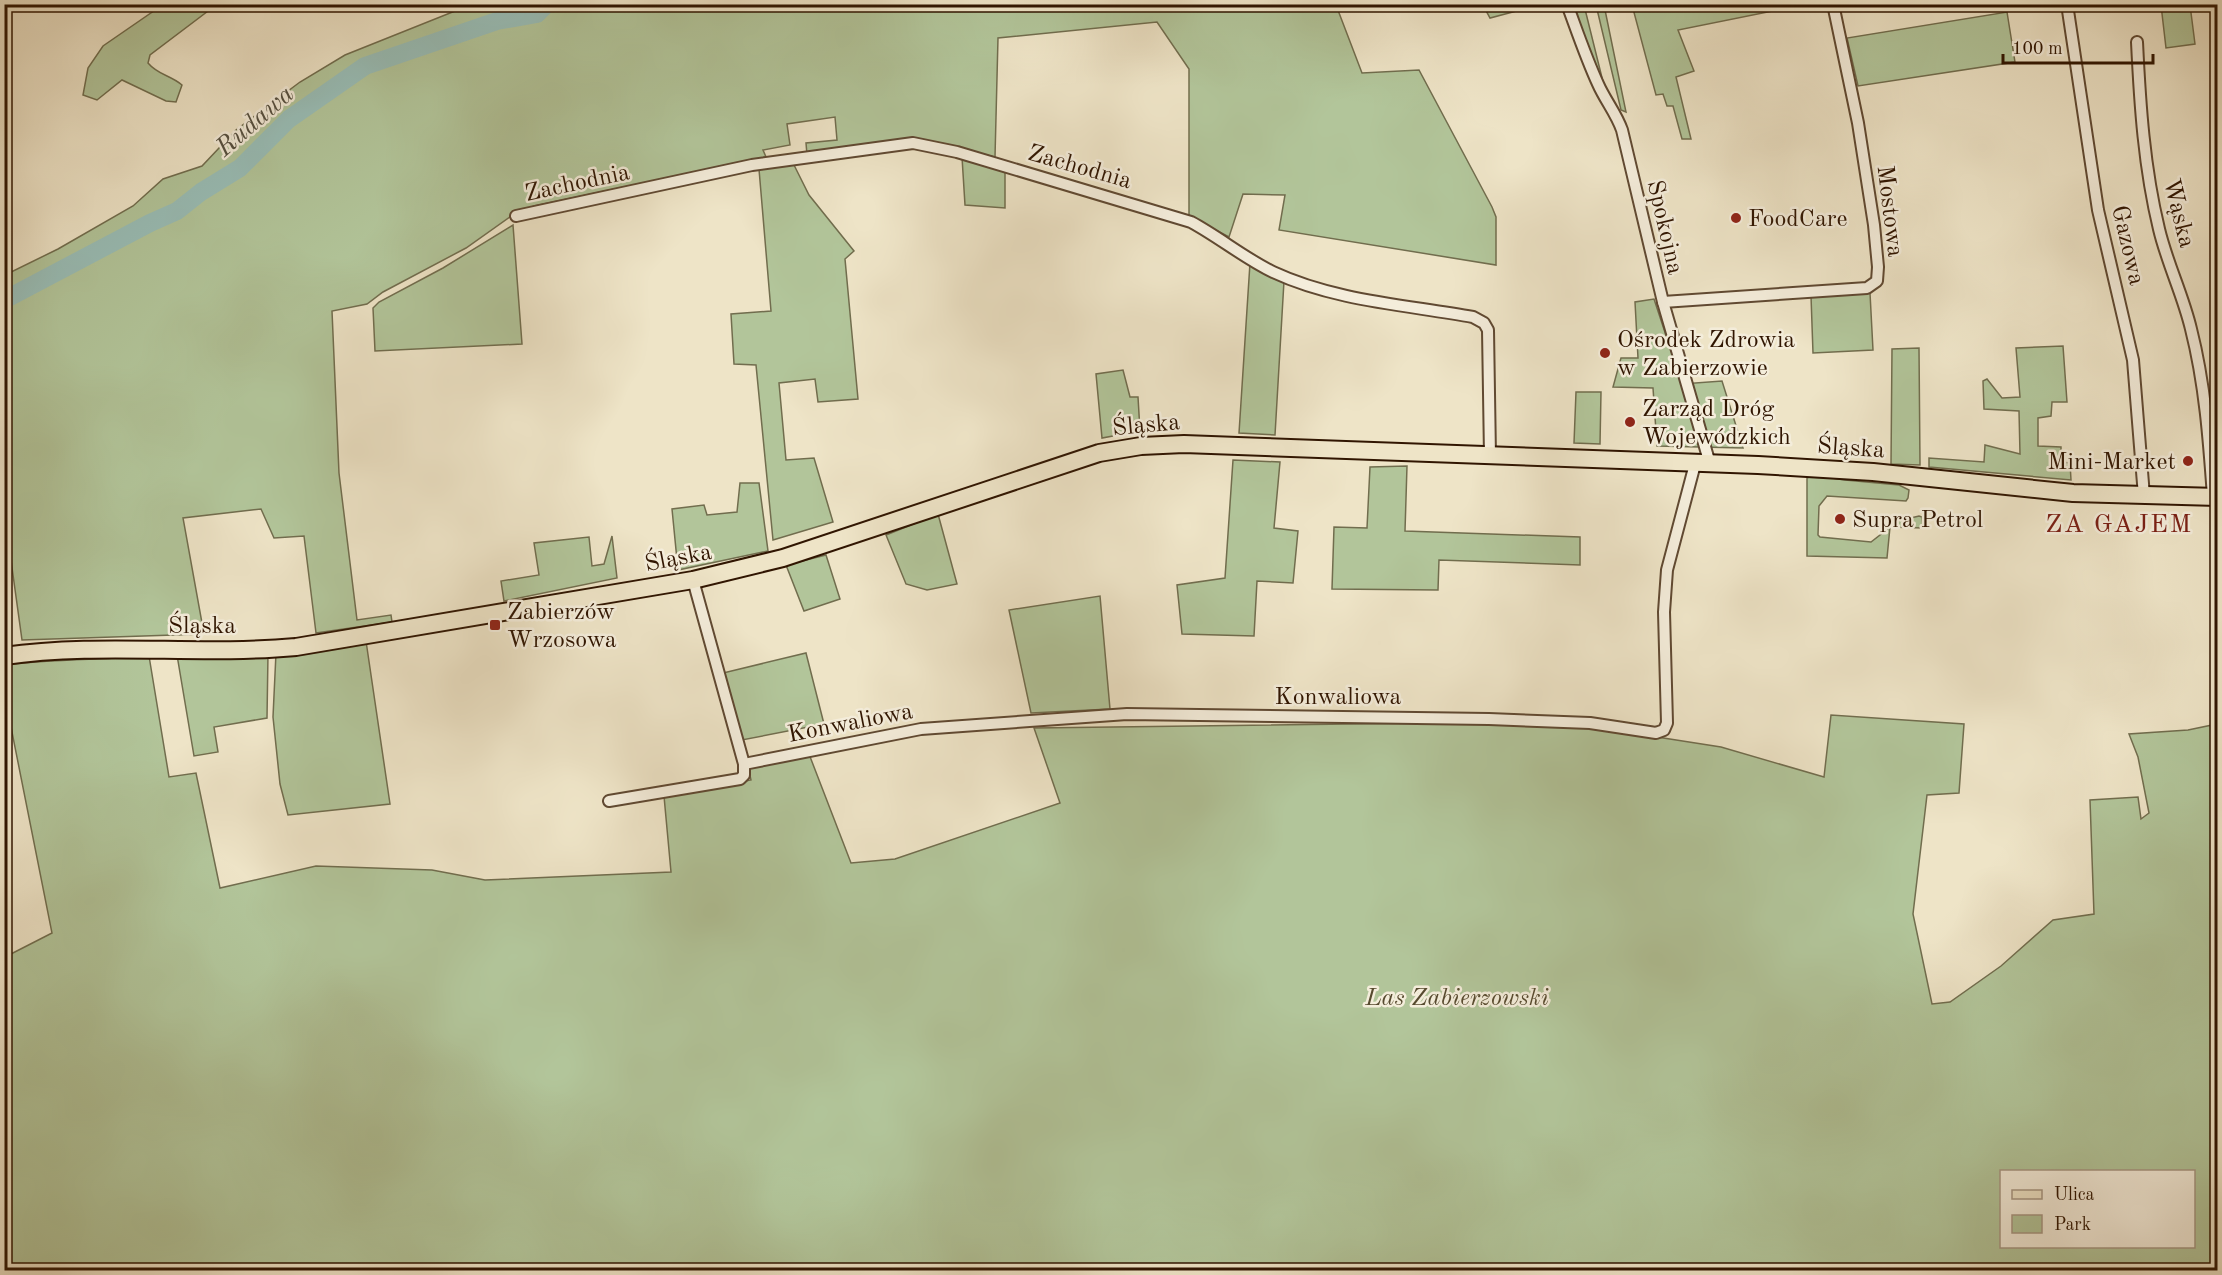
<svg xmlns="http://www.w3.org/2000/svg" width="2222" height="1275" viewBox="0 0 2222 1275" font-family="'Old Standard TT',serif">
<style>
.green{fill:#b2c59a;stroke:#716d4e;stroke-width:1.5;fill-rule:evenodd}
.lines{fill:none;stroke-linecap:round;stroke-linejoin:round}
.river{stroke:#99beb7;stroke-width:18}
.street-casing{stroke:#604932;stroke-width:14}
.primary-casing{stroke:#301501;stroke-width:20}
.street{stroke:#f4eddb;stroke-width:10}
.primary{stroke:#eee4c7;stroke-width:16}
.poi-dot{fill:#8f2418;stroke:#f4eddb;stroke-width:2}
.labels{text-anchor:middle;stroke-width:5;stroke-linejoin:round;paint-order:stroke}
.street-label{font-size:24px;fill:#301501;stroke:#f4eddb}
.poi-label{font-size:24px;fill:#301501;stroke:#f4eddb;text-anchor:start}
.park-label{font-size:24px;font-style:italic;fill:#574a2f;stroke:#f4eddb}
.water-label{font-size:26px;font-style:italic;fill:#555041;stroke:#f4eddb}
.neighbourhood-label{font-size:26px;letter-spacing:1.5px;fill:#7a1f14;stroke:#f4eddb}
</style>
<rect width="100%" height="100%" fill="#eee4c7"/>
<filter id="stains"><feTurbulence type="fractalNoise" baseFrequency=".00333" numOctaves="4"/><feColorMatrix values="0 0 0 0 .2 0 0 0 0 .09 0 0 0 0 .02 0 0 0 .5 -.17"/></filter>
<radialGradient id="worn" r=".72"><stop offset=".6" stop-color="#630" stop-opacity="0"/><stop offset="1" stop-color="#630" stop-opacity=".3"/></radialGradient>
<!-- green -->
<g class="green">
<path d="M164,4L216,5L150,55L148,63C158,75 170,75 182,85L176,102L166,101L122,80L97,100L83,95L88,68L103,46Z"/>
<path d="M470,5H1336L1362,73L1419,70L1492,207L1496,217V265L1279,230L1285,195L1243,194L1229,237L1189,216V69L1157,22L998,38L995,157L911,138L807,155L806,143L837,140L835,117L787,124L790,145L763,150L766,157L534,206L514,214L466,248L383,292L367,304L332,311L339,473L357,620L391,615L392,622L316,633L304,536L274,538L261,509L183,518L204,634L22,640L5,517V275L58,249L133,206L163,179L202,166L236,130L300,82L345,55Z"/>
<path d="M1483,5H1539L1490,18Z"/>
<path d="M1572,5H1584L1607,98Z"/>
<path d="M1596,5H1604L1626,112L1621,110Z"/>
<path d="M1632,5V4L1802,5L1678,30L1694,71L1676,77L1691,139H1682L1673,106H1667L1663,94L1656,95Z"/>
<path d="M2161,5H2190L2195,44L2166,48Z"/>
<path d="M2007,12L2015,62L1858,86L1847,38Z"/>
<path d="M962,157L1005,171V208L965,205Z"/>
<path d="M793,163L809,195L854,251L845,259L858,399L818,402L815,379L779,383L786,460L814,458L833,522L773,540L756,365L734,364L731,314L771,311L759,169Z"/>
<path d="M513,225L522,344L375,351L373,308L379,302L443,268Z"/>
<path d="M1250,263L1284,281L1275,435L1239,433Z"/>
<path d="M1870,293L1873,350L1813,353L1811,296Z"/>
<path d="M1654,299L1682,384L1722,381L1743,448L1657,446L1653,388L1613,387L1621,358H1638L1635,302Z"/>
<path d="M2063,346L2067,402H2052L2051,416L2038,418V446L2061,447V462L2070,463L2071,480L1929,467V458L1984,462L1985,445L2020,454L2019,411L1984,409L1983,381L1987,379L2002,398L2020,397L2016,348Z"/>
<path d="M1919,348L1920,465L1891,464L1892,349Z"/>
<path d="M1123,370L1130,397H1138L1140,431L1102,438L1096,374Z"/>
<path d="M1576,392H1601L1600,444L1574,443Z"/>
<path d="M1233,460L1280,462L1274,528L1298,531L1293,583L1257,581L1254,636L1182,634L1177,585L1225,578Z"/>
<path d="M1407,466L1405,531L1580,537V565L1439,560L1438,590L1332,589L1334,527L1367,528L1370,467Z"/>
<path d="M1813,475L1845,480L1899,485L1909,490L1908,498L1906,501L1827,496L1819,506L1818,535L1820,537L1871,542L1898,521L1919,516L1922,517L1923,528L1890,527L1887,558L1807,556V478Z"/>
<path d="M740,483H759L768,551L678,570L672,509L704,505L707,515L737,512Z"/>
<path d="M938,514L957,584L927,590L906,584L886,535Z"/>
<path d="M612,536L617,578L504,601L501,581L539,575L534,543L589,537L592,566L604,564Z"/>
<path d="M826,555L840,599L804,611L786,565Z"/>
<path d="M1100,596L1110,709L1031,713L1009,610Z"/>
<path d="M366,641L390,804L288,815L280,784L273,717L276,653Z"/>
<path d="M806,653L824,724L742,740L723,673Z"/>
<path d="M268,654L267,718L214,727L218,752L194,756L177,655Z"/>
<path d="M149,656L169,777L196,773L220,888L316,866L432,870L485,880L671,872L664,796L751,780L747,763L809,754L851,863L895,859L1060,803L1034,728L1512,722L1593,727L1721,747L1824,777L1831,715L1964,724L1959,793L1927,795L1913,914L1932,1004L1950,1002L2001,966L2053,920L2094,914L2090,800L2138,797L2141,819L2149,813L2138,757L2129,734L2188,730L2217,724V1270H5V957L52,933L5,697L4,665C53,659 101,660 149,656ZM2002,1172H2194V1246H2002Z"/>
</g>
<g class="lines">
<!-- river -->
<path class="river" d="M4,300L150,223L177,211L201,192L240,168L289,119L365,66L497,21L537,14L547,4"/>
<defs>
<g id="street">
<path d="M1567,4C1577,31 1586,58 1598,84C1605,100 1616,113 1622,130L1663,302L1710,464"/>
<path d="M2067,4L2098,210L2133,360L2144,496"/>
<path d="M2137,42C2140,105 2144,167 2159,229C2167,263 2183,295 2191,329C2205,384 2209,440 2213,497"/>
<path d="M516,216L752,165L913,143L957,152L1191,222C1219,237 1244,258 1273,272C1335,301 1407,305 1473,317L1484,323L1488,330L1490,456"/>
<path d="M1663,302L1867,288L1877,281L1878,267L1874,225L1858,123L1833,4"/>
<path d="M693,580L744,764"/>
<path d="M609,801L740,779L744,775V764L921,729L1127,714L1489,719L1590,723L1656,733L1664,730L1667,723L1664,612L1667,570L1695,464"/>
</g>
<path id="primary" d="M4,656C101,642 199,656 296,647L693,580L783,558L1099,453L1141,446L1184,444L1758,465L1873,472L2073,493L2218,497"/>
</defs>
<!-- street casing -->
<use href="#street" class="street-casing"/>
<!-- primary casing -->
<use href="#primary" class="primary-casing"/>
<!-- street -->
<use href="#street" class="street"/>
<!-- primary -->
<use href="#primary" class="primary"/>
</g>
<!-- markers -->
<g class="poi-dot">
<circle cx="1736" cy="218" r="6"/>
<circle cx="1605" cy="353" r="6"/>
<circle cx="1630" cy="422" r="6"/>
<circle cx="2188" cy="461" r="6"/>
<circle cx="1840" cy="519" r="6"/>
<rect x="489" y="619" width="12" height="12" rx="3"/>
</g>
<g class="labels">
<!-- street labels -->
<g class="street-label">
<text transform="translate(1080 166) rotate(16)" y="8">Zachodnia</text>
<text transform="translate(577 182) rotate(-12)" y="8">Zachodnia</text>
<text transform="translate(1891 211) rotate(83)" y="8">Mostowa</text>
<text transform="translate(2180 213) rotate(76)" y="8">Wąska</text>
<text transform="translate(1666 227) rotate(77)" y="8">Spokojna</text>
<text transform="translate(2129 245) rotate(77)" y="8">Gazowa</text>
<text transform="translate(1146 424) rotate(-5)" y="8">Śląska</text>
<text transform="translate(1851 447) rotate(4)" y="8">Śląska</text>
<text transform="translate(678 557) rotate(-11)" y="8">Śląska</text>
<text x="202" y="633">Śląska</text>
<text x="1338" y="704">Konwaliowa</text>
<text transform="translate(850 722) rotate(-11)" y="8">Konwaliowa</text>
</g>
<!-- poi labels -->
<g class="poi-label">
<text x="1748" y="226">FoodCare</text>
<text x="1617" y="347">Ośrodek Zdrowia<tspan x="1617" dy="28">w Zabierzowie</tspan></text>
<text x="1642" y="416">Zarząd Dróg<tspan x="1642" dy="28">Wojewódzkich</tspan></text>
<text x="2176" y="469" text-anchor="end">Mini-Market</text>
<text x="1852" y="527">Supra Petrol</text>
<text x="507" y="619">Zabierzów<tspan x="507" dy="28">Wrzosowa</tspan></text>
</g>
<!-- park labels -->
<g class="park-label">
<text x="1457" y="1005">Las Zabierzowski</text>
</g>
<!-- water labels -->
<g class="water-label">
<text transform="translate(254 120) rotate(-41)" y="9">Rudawa</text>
</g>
<!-- neighbourhood labels -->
<g class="neighbourhood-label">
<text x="2119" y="532">ZA GAJEM</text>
</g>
</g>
<!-- margin -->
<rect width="2222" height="1275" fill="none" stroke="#eee4c7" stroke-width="24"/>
<rect x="6" y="6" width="2210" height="1263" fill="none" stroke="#301501" stroke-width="3"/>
<rect x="12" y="12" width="2198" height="1251" fill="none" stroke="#301501" stroke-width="1.5"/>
<!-- legend -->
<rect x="2000" y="1170" width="195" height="78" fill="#f4eddb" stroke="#a69784" stroke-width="1.5"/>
<rect x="2012" y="1190" width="30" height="9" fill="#eee4c7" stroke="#a69784" stroke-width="1.5"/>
<text x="2054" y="1200" font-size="18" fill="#301501">Ulica</text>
<rect x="2012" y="1215" width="30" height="18" fill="#b2c59a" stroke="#a69784" stroke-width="1.5"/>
<text x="2054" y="1230" font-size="18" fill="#301501">Park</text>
<!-- scale -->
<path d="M2003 54v9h150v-9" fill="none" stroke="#301501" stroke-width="3"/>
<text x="2012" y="54" font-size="18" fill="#301501" stroke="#f4eddb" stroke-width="4.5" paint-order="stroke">100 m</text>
<rect width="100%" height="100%" filter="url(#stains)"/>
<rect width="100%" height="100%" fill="url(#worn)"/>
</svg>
